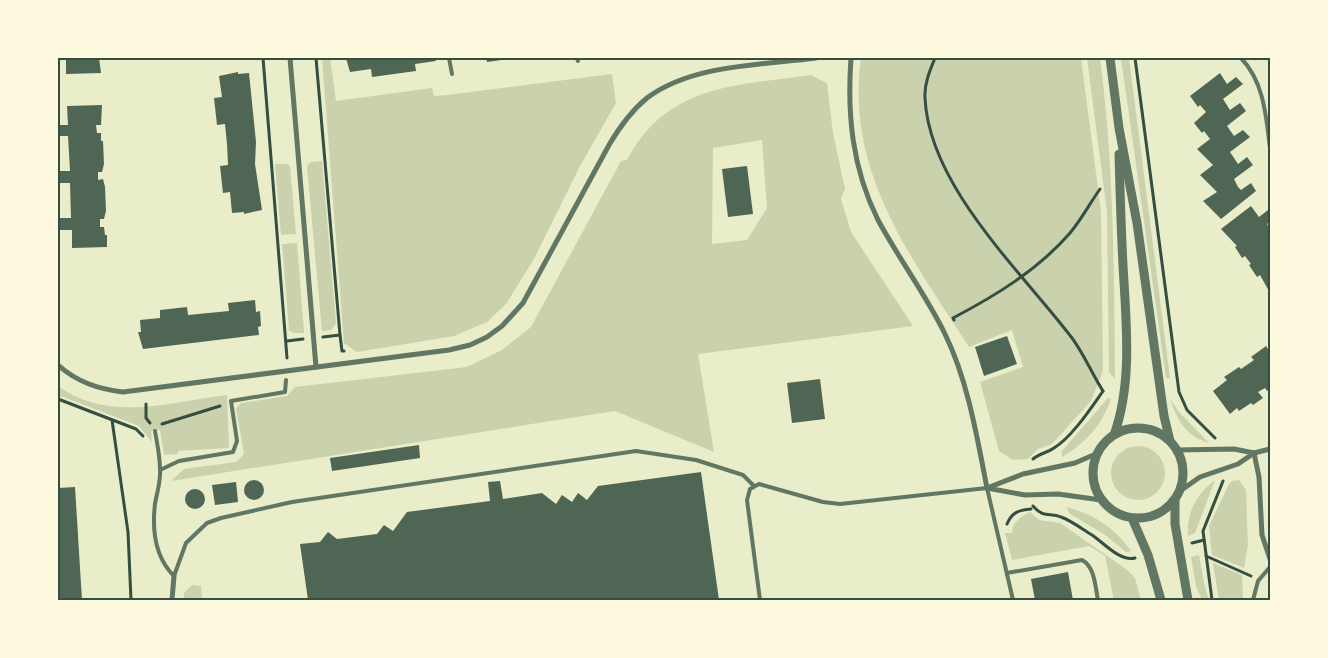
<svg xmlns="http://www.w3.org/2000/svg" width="1328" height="658" viewBox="0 0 1328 658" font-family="'Sofia Sans Condensed',sans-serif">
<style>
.green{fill:#cad2ad;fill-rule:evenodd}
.building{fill:#4f6655}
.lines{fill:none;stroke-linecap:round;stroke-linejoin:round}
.path{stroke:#344e41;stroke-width:3}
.service{stroke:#617663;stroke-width:4}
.minor{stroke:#617663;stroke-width:5}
.tertiary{stroke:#617663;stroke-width:9}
.neatline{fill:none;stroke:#344e41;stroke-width:2}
</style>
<rect width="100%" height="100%" fill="#e9edc9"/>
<!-- green -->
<g class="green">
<path d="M322,58H330L336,101L432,88L434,96L447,95L612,74L616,103L580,166L534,259L506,304L487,322L454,336L357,352L344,343Z"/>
<path d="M861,58H1081L1101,211L1103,371L1091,401L1052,444L1038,449L1028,459L1013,460L999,451L980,382L1023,367L1012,330L969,347C911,257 845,171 861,58Z"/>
<path d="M1087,58H1100C1114,164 1114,271 1115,379L1109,372L1107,212Z"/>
<path d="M1121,58H1129L1170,378H1166Z"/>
<path d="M811,75L827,83L833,133L845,189L841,199L851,232L913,326L698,354L714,452L615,411L171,481L184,469L236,462L244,454L236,408L241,403L287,396L295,387L467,367L502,350L531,327L621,161L627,160C668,84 735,86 811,75ZM762,140L767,208L747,240L712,244L713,148Z"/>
<path d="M322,161L336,323L331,330L322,331L307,166L311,162Z"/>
<path d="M275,164H288L290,167L296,234L281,235Z"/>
<path d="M297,243L304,333H294L289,330L282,244Z"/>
<path d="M58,386C109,423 169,402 227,395L229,448L178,451V454L164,455L160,430L151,431L152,442L139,426L58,395Z"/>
<path d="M1108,398L1111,399C1102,425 1086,443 1062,457V451Z"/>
<path d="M1170,399L1179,412L1209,443C1186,436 1177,420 1170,399Z"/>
<circle cx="1138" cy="473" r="27"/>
<path d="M1215,480L1195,533L1188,536C1186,512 1197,494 1215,480Z"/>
<path d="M1239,480L1246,490L1248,545L1244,568L1212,555L1209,526L1229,484L1232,481Z"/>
<path d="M1066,507C1094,514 1115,528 1131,551L1126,552L1104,534L1070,514Z"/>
<path d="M1030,512L1039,520L1060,523L1126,569L1135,578L1141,600H1114L1105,556L1089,546L1012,560L1005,533H1012C1012,523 1021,516 1030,512Z"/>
<path d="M1199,555L1204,583L1209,600H1202L1196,586L1191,557Z"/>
<path d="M1213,563L1242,575L1243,600H1219Z"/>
<path d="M192,585L201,586L202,600H184V593Z"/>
</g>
<!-- building -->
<g class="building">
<path d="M66,58H99L101,73L66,74Z"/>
<path d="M346,58H435L436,61L415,64L416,71L372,77L371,69L350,72Z"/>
<path d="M486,58H509V59L487,62Z"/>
<path d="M238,72V74L249,73L256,142L255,164L262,210L244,214V212L232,213L230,192L223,193L220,166L228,165L227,144L225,124L217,125L214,98L222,97L219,76Z"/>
<path d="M1220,73L1227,84L1236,77L1243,84L1223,99L1230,110L1240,103L1246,111L1227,126L1234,136L1243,130L1250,137L1230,152L1238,164L1247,157L1253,165L1234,179L1238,187L1241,190L1251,183L1256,191L1221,219L1203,201L1217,192L1200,175L1213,165L1197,149L1210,139L1204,131L1202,133L1194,123L1206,112L1200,105L1198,107L1190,96Z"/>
<path d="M102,105L101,125H96L97,133H101V141H103L104,164L102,172H98V180L103,179L105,187L106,211L104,219H100V227H104L105,235H107V247L72,248V230H60L59,218H71L70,183H58V171H70L68,136H58V125H68L67,106Z"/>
<path d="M747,166L753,214L728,217L722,169Z"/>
<path d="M1251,206L1259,217L1268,210L1270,213V221L1267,224L1270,230V293L1260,275L1257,277L1249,265L1251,264L1245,256L1242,258L1235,247L1237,246L1221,229Z"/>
<path d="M255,300L256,312L260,311L261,326L258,327L259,335L143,349L138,332H141L140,320L160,318V310L187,307L188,315L229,311L228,303Z"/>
<path d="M1007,336L1017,364L984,376L975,347Z"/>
<path d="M1266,346L1270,352V388L1267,391L1265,388L1258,392L1263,398L1253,405L1251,403L1239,411L1237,408L1230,414L1213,391L1227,380L1224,377L1239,367L1241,369L1254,360L1251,357Z"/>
<path d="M820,379L825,419L792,423L787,383Z"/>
<path d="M419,445L420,458L332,471L330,458Z"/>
<path d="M701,472L719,600H308L300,544L320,542L328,532L337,539L377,534L384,525L393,531L407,512L490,501L488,482L500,481L503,499L542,493L556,504L562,495L572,502L578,493L587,500L598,486Z"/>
<circle cx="254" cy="490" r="10"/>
<path d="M236,482L238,502L215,505L212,485Z"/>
<path d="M75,487L82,600H58V488Z"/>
<circle cx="195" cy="499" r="10"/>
<path d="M1068,572L1073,600H1035L1031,579Z"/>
</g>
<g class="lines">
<!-- path -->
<g class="path">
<path d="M263,58L287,358"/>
<path d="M316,58L340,335L342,351H344"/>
<path d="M935,58C930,70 924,84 925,98C929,186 1021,271 1072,338C1084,354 1092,374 1103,391"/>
<path d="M1135,58L1179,392L1187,410L1215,438"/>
<path d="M954,320L953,318C995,296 1038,270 1070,233C1081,220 1090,203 1100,189"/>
<path d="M323,337L340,335"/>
<path d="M287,341L303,339"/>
<path d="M58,399L136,429L143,436"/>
<path d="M146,404V418L150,423"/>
<path d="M112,420L128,532L131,600"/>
<path d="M162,424L220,406"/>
<path d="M1033,459C1040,453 1047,453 1054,448C1072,437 1091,408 1103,391"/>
<path d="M1033,506C1044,519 1050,512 1061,517C1072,521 1082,529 1092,535C1104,543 1120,562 1135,558"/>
<path d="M1007,524C1012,512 1019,510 1031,509"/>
<path d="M1192,543L1204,540"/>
<path d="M1206,556L1251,576"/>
<path d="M1212,600L1203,531L1223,481"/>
</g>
<!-- service -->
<g class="service">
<path d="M449,58L452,74"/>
<path d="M577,58L578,61"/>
<path d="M1241,58C1264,82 1266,116 1270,148"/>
<path d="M155,431C157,443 160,456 160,469C161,481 157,492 155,504C152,529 155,557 174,576L186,543L207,523L221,518L292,502L636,451L696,460L743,475L754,486"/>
<path d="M160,470L179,461L233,452L237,441L231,401L285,392L286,380"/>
<path d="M1007,573L1082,560C1095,567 1095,586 1098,600"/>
<path d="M760,600L747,500L750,489L759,484L823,502L840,504L987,488L1013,600"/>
<path d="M1253,600L1258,581L1270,567"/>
</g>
<!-- minor -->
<g class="minor">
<path d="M290,58L316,367"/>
<path d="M851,58C847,114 852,168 878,220C899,259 926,295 945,334C968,381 977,437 987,488"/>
<path d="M58,365C77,382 98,389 123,392L449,350L470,345L487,337L502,326L523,303L609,145C619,128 631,111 647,98C692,64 763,65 816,58"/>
<path d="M1176,450L1234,449L1254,453"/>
<path d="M1254,453L1259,477L1262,535L1270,559"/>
<path d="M987,488L1023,474L1075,463L1098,453"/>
<path d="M987,488L1025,495L1058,494L1101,500"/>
<path d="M1180,491L1200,477L1238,464L1254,453L1270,449"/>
<path d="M172,600L174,576"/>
</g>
<!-- tertiary -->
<g class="tertiary">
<path d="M1110,58L1119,128L1137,223L1164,416L1170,441"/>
<circle cx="1138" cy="473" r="45"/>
<path d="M1114,435C1133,382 1126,321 1123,265C1121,228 1120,191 1119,154"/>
<path d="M1175,500V524L1188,600"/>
<path d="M1132,518L1148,555L1161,600"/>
</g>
</g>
<!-- border -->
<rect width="1328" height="658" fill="none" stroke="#fefae0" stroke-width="118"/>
<rect x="59" y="59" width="1210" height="540" class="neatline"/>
</svg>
